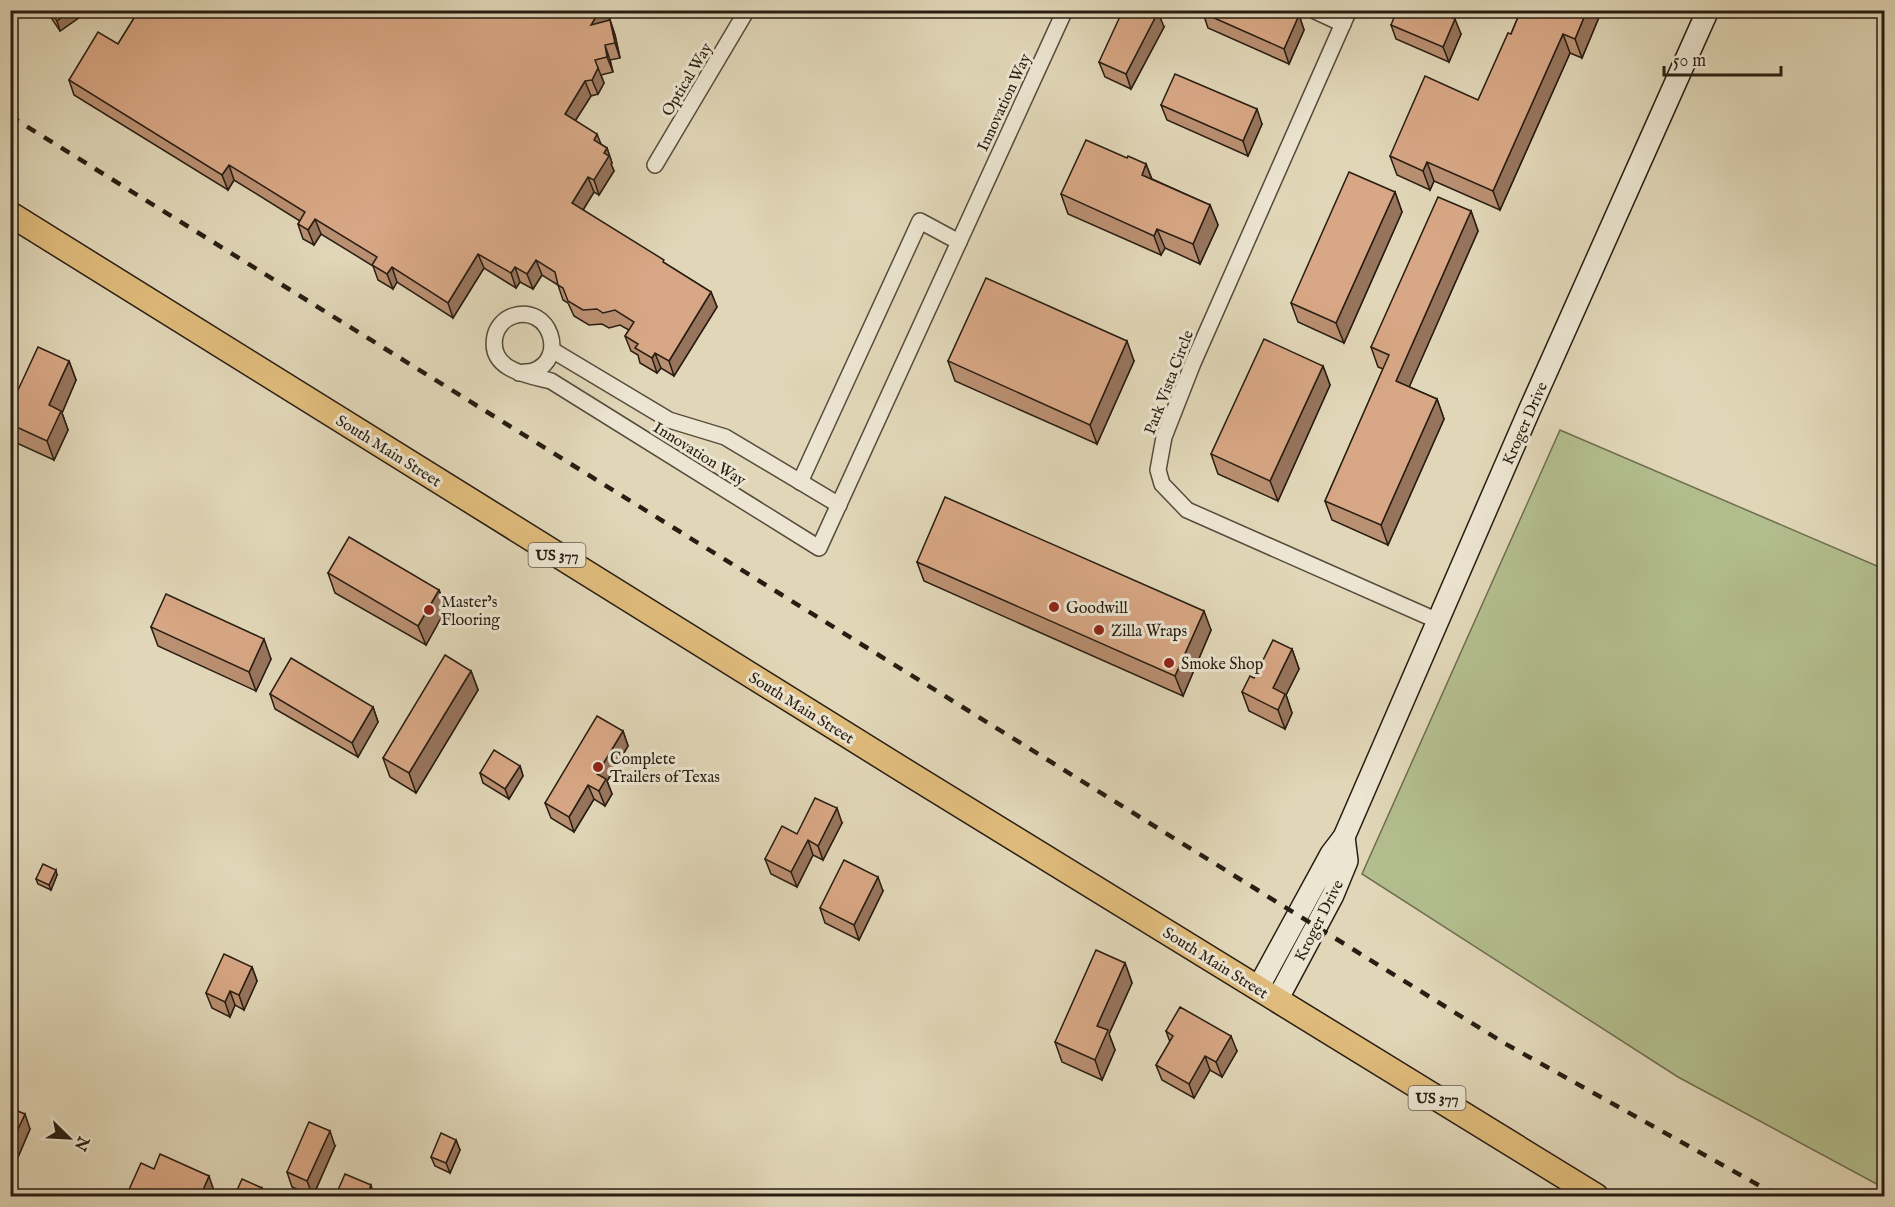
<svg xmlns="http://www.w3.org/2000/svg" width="1895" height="1207" viewBox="0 0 1895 1207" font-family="'IM FELL English',serif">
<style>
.green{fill:#b3be8e;stroke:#6e6e50;stroke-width:1.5}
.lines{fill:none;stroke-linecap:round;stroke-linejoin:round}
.street-casing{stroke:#564c3c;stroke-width:18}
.secondary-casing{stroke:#281d12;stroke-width:24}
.primary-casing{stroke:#281d12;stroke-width:27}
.street{stroke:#ece5d1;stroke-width:15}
.secondary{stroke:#ece5d1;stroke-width:21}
.primary{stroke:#e0bc7c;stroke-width:24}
.rail{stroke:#281d12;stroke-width:4.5;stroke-dasharray:10 10;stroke-linecap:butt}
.wall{fill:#ba9072;stroke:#281d12;stroke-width:1.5}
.shaded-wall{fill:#97755d;stroke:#281d12;stroke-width:1.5}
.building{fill:#d8a785;stroke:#281d12;stroke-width:1.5}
.poi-dot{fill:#8f2418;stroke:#ece5d1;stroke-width:2}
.labels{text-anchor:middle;stroke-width:6;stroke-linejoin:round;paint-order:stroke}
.shield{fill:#ece5d1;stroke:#63594b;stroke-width:1.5}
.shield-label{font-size:15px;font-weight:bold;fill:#281d12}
.street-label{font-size:16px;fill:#281d12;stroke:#ece5d1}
.poi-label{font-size:16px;fill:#281d12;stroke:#ece5d1;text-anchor:start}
</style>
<rect width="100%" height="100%" fill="#e1d7b8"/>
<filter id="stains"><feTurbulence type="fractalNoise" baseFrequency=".00333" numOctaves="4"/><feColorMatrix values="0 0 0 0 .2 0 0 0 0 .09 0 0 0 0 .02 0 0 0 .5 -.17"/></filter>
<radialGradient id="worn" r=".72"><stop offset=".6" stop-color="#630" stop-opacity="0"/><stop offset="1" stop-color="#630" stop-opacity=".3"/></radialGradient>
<!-- green -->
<path class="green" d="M1560,430L1884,569V1188L1678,1077L1362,874Z"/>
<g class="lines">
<defs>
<g id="street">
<path d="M1313,10L1343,24"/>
<path d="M1349,10L1193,363L1164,437L1158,470L1162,484L1187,510L1438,621"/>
<path d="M655,165L747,10"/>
<path d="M552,350L669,420L725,437L839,505"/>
<path d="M519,373C524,372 529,372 533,371C568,359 550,304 513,316C504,319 497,327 495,336C488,370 527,375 551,381L819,548L1065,10"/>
<path d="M800,482L920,221L959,242"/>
</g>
<g id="secondary">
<path d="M1258,988L1331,854L1344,837L1529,411L1708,10"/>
<path d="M1277,1000L1333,895L1347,861L1344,837"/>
</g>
<path id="primary" d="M10,214L900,768L1596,1196"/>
</defs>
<!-- street casing -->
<use href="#street" class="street-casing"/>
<!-- secondary casing -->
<use href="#secondary" class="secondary-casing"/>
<!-- primary casing -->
<use href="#primary" class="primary-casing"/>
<!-- street -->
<use href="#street" class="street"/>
<!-- secondary -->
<use href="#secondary" class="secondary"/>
<!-- primary -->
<use href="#primary" class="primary"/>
<!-- rail -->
<path class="rail" d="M10,116L1504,1043L1778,1196"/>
</g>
<!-- wall -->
<g class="wall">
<path d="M46,10H78L80,17L60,31Z"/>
<path d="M139,10H615L609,20H610L615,35L620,58L610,60L613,72L601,75L604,83L598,94L591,96L575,121L601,144L607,148L612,163L611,164L614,171L599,195L594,192L583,210L666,264L711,292L717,307L674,376L661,368L657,373L640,363L638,355L631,351L625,336L629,330L620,325L609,328L602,324L589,325L574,316L568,303L563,300L558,285L542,275L533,289L520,282L516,288L484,268L453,318L397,282L393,289L378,280L373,266L321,234L314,245L303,239L298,224L300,221L234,180L228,190L74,95L69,80L118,44Z"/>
<path d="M1502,10H1602L1582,58L1570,53L1500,210L1434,181L1430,190L1397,175L1390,156L1478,100L1511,34L1518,17Z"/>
<path d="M1203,13L1299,15L1304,30L1289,64L1208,28Z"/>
<path d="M1391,25L1461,34L1449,62L1396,39Z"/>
<path d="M1164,27L1131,89L1105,77L1099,62Z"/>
<path d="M1161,105L1262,124L1248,156L1167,120Z"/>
<path d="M1127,158L1146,164L1152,179L1210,205L1218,225L1200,264L1165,248L1161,255L1068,214L1061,194Z"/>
<path d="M1395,192L1402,212L1344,343L1298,322L1291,303Z"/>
<path d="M1471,211L1478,231L1409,387L1437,399L1444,419L1388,545L1332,520L1325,501L1383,369L1378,367L1371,347Z"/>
<path d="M69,361L76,380L62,413L68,430L54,460L10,440V386L18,390Z"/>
<path d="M948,361H1134L1097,444L955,381Z"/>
<path d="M1323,366L1330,385L1278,501L1218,474L1211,454Z"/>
<path d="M917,562L1211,630L1183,696L924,581Z"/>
<path d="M328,573L439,590L446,609L426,645L335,593Z"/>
<path d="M151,627L271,659L256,691L158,646Z"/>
<path d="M1292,649L1299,669L1286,695L1292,713L1285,729L1249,711L1242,692L1254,678Z"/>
<path d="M471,671L478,690L416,793L390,777L383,758Z"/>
<path d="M270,694L373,707L378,722L358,757L275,709Z"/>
<path d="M623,731L628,746L607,781L612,794L605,806L594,799L574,832L551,818L545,803Z"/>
<path d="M520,766L523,776L509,799L483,783L480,773Z"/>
<path d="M842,823L823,860L813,855L797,887L771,874L765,859Z"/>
<path d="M57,875L51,890L38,884L36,879Z"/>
<path d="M883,891L859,940L825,923L820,908Z"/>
<path d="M1125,963L1132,983L1109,1034L1115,1050L1102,1080L1062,1062L1055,1042Z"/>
<path d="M252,967L257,981L244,1010L235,1005L230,1017L212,1008L206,993Z"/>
<path d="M1166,1031L1237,1051L1222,1077L1210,1070L1194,1098L1162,1080L1156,1065L1170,1042Z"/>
<path d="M10,1108L30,1129L18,1157L10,1154Z"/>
<path d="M456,1140L460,1150L450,1173L435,1166L431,1157Z"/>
<path d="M335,1146L313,1196L292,1187L287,1172Z"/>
</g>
<!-- shaded-wall -->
<g class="shaded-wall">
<path d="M11,10H13L16,16L10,35Z"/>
<path d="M71,10H78L80,17L60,31L57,21Z"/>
<path d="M600,10H615L597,40L591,25Z"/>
<path d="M1587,10H1602L1582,58L1575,39Z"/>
<path d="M1158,12L1164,27L1131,89L1126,74Z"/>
<path d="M1299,15L1304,30L1289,64L1284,49Z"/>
<path d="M1455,19L1461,34L1449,62L1443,47Z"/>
<path d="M610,20L615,35L620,58L615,43Z"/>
<path d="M1563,34L1570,53L1500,210L1493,191Z"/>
<path d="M605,45L610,60L613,72L607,57Z"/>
<path d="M598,68L604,83L598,94L592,80Z"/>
<path d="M585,81L591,96L570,129L565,114Z"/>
<path d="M1257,109L1262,124L1248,156L1243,141Z"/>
<path d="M597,134L603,149L594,140Z"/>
<path d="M607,148L612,163L611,164L614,171L599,195L594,180L604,153Z"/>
<path d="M1427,162L1434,181L1430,190L1423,171Z"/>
<path d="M1146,164L1153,183L1142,175Z"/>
<path d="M229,165L234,180L228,190L222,175Z"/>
<path d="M588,177L594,192L578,218L572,203Z"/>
<path d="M1395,192L1402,212L1344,343L1336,323Z"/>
<path d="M1210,205L1218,225L1200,264L1193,244Z"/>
<path d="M1471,211L1478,231L1403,401L1396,381Z"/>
<path d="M315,219L321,234L314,245L308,230Z"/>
<path d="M1157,229L1165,248L1161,255L1154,236Z"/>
<path d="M478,254L484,268L453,318L448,303Z"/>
<path d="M536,260L542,275L533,289L527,274Z"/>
<path d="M392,267L397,282L393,289L387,274Z"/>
<path d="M515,267L520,282L516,288L511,273Z"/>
<path d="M711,292L717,307L674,376L669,361Z"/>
<path d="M1127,341L1134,361L1097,444L1090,425Z"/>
<path d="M655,353L661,368L657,373L652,358Z"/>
<path d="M69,361L76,380L62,413L68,430L54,460L47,441L49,405Z"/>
<path d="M1323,366L1330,385L1278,501L1270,481Z"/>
<path d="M1437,399L1444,419L1388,545L1381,525Z"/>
<path d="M439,590L446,609L426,645L418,626Z"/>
<path d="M1204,611L1211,630L1183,696L1175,676Z"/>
<path d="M264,639L271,659L256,691L249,672Z"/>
<path d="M1292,649L1299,669L1286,695L1292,713L1285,729L1278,710L1273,688Z"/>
<path d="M471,671L478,690L416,793L409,773Z"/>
<path d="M373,707L378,722L358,757L352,743Z"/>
<path d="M623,731L628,746L607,781L612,794L605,806L599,791L597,774Z"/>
<path d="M520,766L523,776L509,799L505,789Z"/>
<path d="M588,785L594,799L574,832L569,817Z"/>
<path d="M837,808L842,823L823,860L818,846Z"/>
<path d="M808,840L813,855L797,887L791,872Z"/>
<path d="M56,870L57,875L51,890L49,885Z"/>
<path d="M878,877L883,891L859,940L854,925Z"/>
<path d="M1125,963L1132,983L1109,1034L1115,1050L1102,1080L1095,1060L1097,1026Z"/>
<path d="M252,967L257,981L244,1010L239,995Z"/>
<path d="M230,991L235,1005L230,1017L225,1002Z"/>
<path d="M1231,1036L1237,1051L1222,1077L1216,1062Z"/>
<path d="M1205,1056L1210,1070L1194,1098L1189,1084Z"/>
<path d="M25,1114L30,1129L18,1157L12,1142Z"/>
<path d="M330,1131L335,1146L313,1196L307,1181Z"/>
<path d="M456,1140L460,1150L450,1173L446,1163Z"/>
<path d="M209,1176L214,1191L212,1197H200Z"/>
<path d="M371,1185L374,1195V1197H366Z"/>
<path d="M262,1188L265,1197H259Z"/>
</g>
<!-- building -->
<g class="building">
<path d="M49,10H71L57,21Z"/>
<path d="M139,10H600L591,25L610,20L615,43L605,45L607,57L595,60L598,68L592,80L585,81L565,114L597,134L594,140L607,148L604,153L609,156L594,180L588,177L572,203L664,260L663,262L711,292L669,361L655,353L652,358L635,348L638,344L625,336L634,322L615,310L603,313L597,309L583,310L568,301L563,288L558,285L555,272L536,260L527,274L515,267L511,273L478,254L448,303L392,267L387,274L372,265L377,257L315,219L308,230L298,224L305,212L229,165L222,175L69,80L98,32L118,44Z"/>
<path d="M1123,10H1155L1158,12L1126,74L1099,62Z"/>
<path d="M1204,10H1288L1299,15L1284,49L1203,13Z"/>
<path d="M1397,10H1435L1455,19L1443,47L1391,25Z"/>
<path d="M1521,10H1587L1575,39L1563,34L1493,191L1427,162L1423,171L1390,156L1425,76L1478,100L1508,33L1511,34Z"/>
<path d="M1175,74L1257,109L1243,141L1161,105Z"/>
<path d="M1086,140L1127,158L1128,156L1146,164L1142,175L1210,205L1193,244L1157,229L1154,236L1061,194Z"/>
<path d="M1349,172L1395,192L1336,323L1291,303Z"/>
<path d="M1438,197L1471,211L1396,381L1437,399L1381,525L1325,501L1389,355L1371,347Z"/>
<path d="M986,278L1127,341L1090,425L948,361Z"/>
<path d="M1264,339L1323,366L1270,481L1211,454Z"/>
<path d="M38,347L69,361L49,405L61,411L47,441L10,424V386L18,390Z"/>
<path d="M945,497L1204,611L1175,676L917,562Z"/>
<path d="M349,537L439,590L418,626L328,573Z"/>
<path d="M166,594L264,639L249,672L151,627Z"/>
<path d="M1273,640L1292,649L1273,688L1285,694L1278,710L1242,692L1250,676L1254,678Z"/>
<path d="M445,655L471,671L409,773L383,758Z"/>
<path d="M291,658L373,707L352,743L270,694Z"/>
<path d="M597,716L623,731L597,774L606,779L599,791L588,785L569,817L545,803Z"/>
<path d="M494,750L520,766L505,789L480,773Z"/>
<path d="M815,798L837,808L818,846L808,840L791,872L765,859L782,826L797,834Z"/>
<path d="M844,860L878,877L854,925L820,908Z"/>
<path d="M43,864L56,870L49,885L36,879Z"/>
<path d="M1096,950L1125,963L1097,1026L1108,1030L1095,1060L1055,1042Z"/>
<path d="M224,954L252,967L239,995L230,991L225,1002L206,993Z"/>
<path d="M1180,1007L1231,1036L1216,1062L1205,1056L1189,1084L1156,1065L1173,1036L1166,1031Z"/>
<path d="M10,1108L25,1114L12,1142H10Z"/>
<path d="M309,1122L330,1131L307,1181L287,1172Z"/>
<path d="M441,1133L456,1140L446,1163L431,1157Z"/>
<path d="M160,1154L209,1176L200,1197H132L127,1194L141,1163L154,1169Z"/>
<path d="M345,1174L371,1185L366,1197H335Z"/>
<path d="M242,1179L262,1188L259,1197H234Z"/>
</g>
<!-- markers -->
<g class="poi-dot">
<circle cx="1054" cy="607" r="6"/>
<circle cx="429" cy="610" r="6"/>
<circle cx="1099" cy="630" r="6"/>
<circle cx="1169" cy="663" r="6"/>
<circle cx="598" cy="767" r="6"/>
</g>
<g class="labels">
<!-- shield labels -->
<g class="shield">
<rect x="528.5" y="543" width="57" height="24" rx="4.5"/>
<rect x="1408.5" y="1086" width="57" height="24" rx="4.5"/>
</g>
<g class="shield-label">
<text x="557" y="560">US 377</text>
<text x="1437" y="1103">US 377</text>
</g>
<!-- street labels -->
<g class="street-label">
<text transform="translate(686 79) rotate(-59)" y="6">Optical Way</text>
<text transform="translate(1003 102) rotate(-65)" y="6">Innovation Way</text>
<text transform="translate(1168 382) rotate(-69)" y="6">Park Vista Circle</text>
<text transform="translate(1524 423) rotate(-66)" y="6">Kroger Drive</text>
<text transform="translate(389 450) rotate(32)" y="6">South Main Street</text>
<text transform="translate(700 453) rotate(32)" y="6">Innovation Way</text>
<text transform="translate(802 707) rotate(32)" y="6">South Main Street</text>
<text transform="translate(1318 920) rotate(-63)" y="6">Kroger Drive</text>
<text transform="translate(1216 962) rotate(32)" y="6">South Main Street</text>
</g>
<!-- poi labels -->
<g class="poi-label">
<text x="441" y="607">Master’s<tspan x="441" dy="18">Flooring</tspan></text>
<text x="1066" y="613">Goodwill</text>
<text x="1111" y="636">Zilla Wraps</text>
<text x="1181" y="669">Smoke Shop</text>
<text x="610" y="764">Complete<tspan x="610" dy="18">Trailers of Texas</tspan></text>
</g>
</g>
<!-- margin -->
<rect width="1895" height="1207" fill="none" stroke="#e1d7b8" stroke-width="36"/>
<rect x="12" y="12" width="1871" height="1183" fill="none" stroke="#281d12" stroke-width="3"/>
<rect x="18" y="18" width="1859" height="1171" fill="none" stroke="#281d12" stroke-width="1.5"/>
<!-- north arrow -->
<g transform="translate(69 1138) rotate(114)" stroke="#ece5d1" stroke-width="4.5" paint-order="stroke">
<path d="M0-4.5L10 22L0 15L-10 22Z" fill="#281d12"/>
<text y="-9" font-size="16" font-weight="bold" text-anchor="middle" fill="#281d12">N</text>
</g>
<!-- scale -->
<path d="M1664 66v9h117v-9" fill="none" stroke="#281d12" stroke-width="3"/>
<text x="1673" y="66" font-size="18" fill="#281d12" stroke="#ece5d1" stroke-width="4.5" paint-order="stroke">50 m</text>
<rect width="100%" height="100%" filter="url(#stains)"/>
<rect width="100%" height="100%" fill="url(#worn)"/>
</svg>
